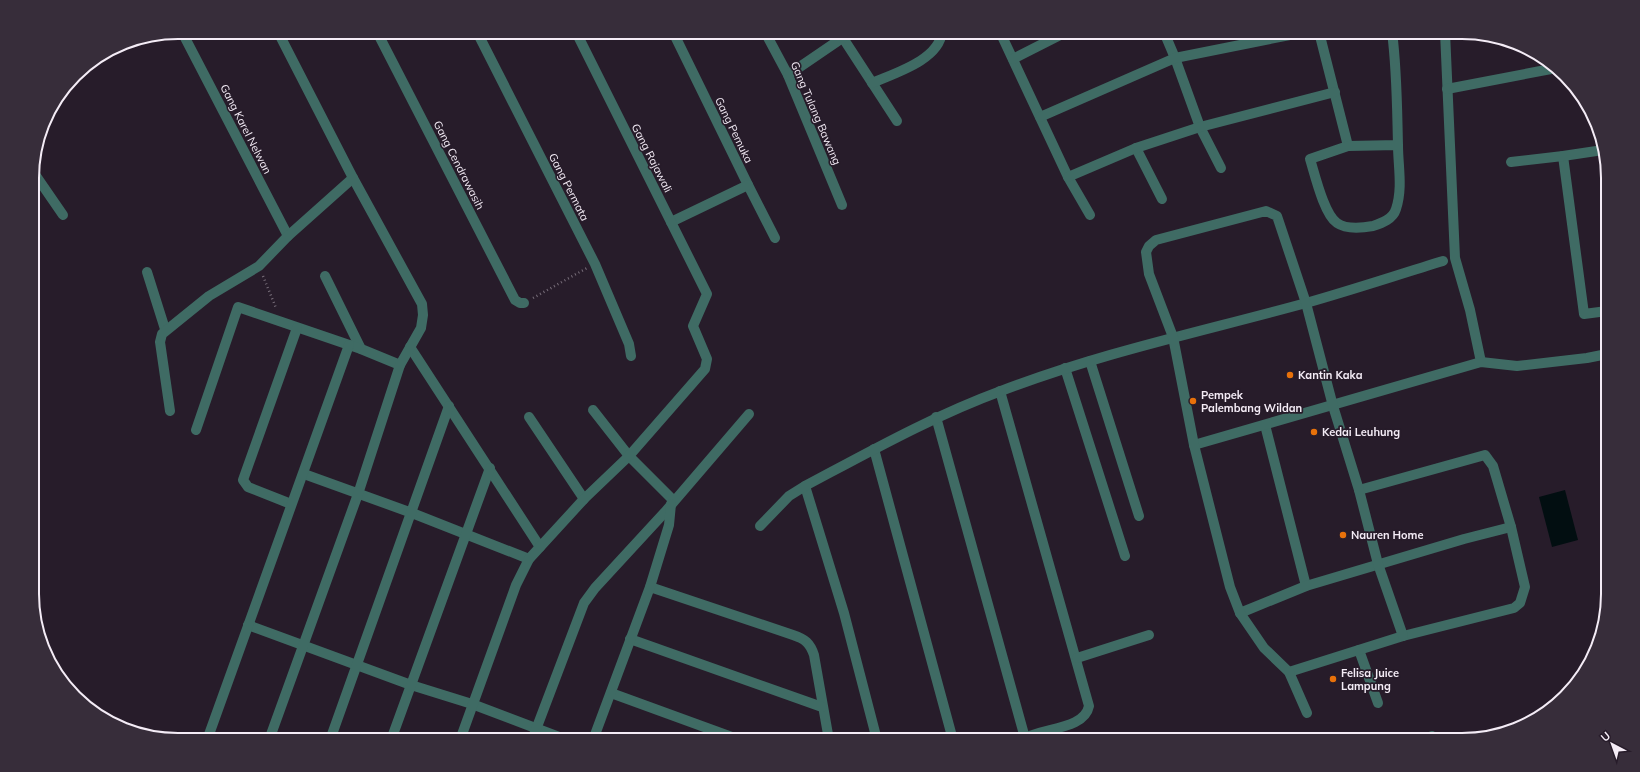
<svg xmlns="http://www.w3.org/2000/svg" width="1640" height="772" viewBox="0 0 1640 772" font-family="Mulish,sans-serif">
<style>
.water{fill:#020e11}
.lines{fill:none;stroke-linecap:round;stroke-linejoin:round}
.path{stroke:#776d79;stroke-width:2.5;stroke-dasharray:1 3;stroke-linecap:butt}
.minor{stroke:#3f6b64;stroke-width:10}
.food-dot{fill:#e8710a;stroke:#271c2a;stroke-width:1.5}
.labels{text-anchor:middle;stroke-width:3.5;stroke-linejoin:round;paint-order:stroke}
.street-label{font-size:11px;fill:#f4ecf6;stroke:#271c2a}
.poi-label{font-size:11px;font-weight:bold;fill:#f4ecf6;stroke:#271c2a;text-anchor:start}
.rim{fill:none;stroke:#f4ecf6;stroke-width:2}
</style>
<rect width="100%" height="100%" fill="#271c2a"/>
<!-- water -->
<path class="water" d="M1565,490L1578,540L1552,547L1539,497Z"/>
<g class="lines">
<!-- path -->
<g class="path">
<path d="M263,276L276,308"/>
<path d="M533,298L587,268"/>
</g>
<!-- minor -->
<g class="minor">
<path d="M182,32L288,236"/>
<path d="M377,32L515,300L520,303H524"/>
<path d="M477,32L595,264L629,344L631,356"/>
<path d="M673,32L748,185L775,238"/>
<path d="M765,32L788,75L842,205"/>
<path d="M1000,32L1068,177L1090,215"/>
<path d="M1164,32L1175,58L1200,127L1221,168"/>
<path d="M1319,32L1348,146"/>
<path d="M1392,32C1397,70 1397,107 1398,145C1398,166 1403,188 1396,209C1393,219 1382,223 1373,226C1362,228 1347,230 1337,223C1324,214 1315,175 1310,159L1348,146L1398,145"/>
<path d="M1445,32L1455,258L1470,310L1481,362"/>
<path d="M843,38L897,121"/>
<path d="M1013,59L1066,32"/>
<path d="M788,75L851,32"/>
<path d="M872,83C895,73 939,60 942,32"/>
<path d="M1447,89L1551,69"/>
<path d="M1040,117L1175,58L1305,32"/>
<path d="M1136,148L1162,199"/>
<path d="M1563,156L1584,314L1607,311"/>
<path d="M1511,162L1563,156L1603,150"/>
<path d="M32,170L63,215"/>
<path d="M1068,177L1136,148L1200,127L1335,92"/>
<path d="M671,222L748,185"/>
<path d="M147,272L165,329"/>
<path d="M325,276L361,349"/>
<path d="M410,347L540,547"/>
<path d="M1090,361L1139,516"/>
<path d="M1065,368L1125,556"/>
<path d="M1000,391L1089,706C1084,731 1039,727 1022,740"/>
<path d="M593,410L629,456L673,500"/>
<path d="M170,411L160,342L162,334L209,296L259,266L288,236L353,178"/>
<path d="M529,417L584,499"/>
<path d="M936,417L1025,738"/>
<path d="M1265,425L1306,586"/>
<path d="M196,430L238,307L361,349L400,365"/>
<path d="M1194,445L1481,362L1517,366L1587,358L1607,354"/>
<path d="M874,449L953,740"/>
<path d="M304,474L412,513L529,559"/>
<path d="M805,486L844,613L877,740"/>
<path d="M291,504L248,487L243,480L297,328"/>
<path d="M760,526L789,496L805,486C869,452 933,416 1001,391C1100,353 1204,331 1306,303C1352,290 1397,275 1443,261"/>
<path d="M650,587L793,635C805,639 810,643 814,655L829,740"/>
<path d="M1240,613L1306,586L1464,539L1511,527"/>
<path d="M248,625L411,685L472,704L567,740"/>
<path d="M630,639L822,707"/>
<path d="M1359,650L1378,703"/>
<path d="M1077,658L1149,635"/>
<path d="M1289,672L1403,636L1514,608L1520,603L1525,587L1511,527L1493,466L1485,455L1359,490"/>
<path d="M611,693L740,740"/>
<path d="M1307,713L1289,672L1264,648L1240,613L1230,587L1194,445L1173,337L1149,274L1146,252L1149,246L1156,240L1266,211L1277,216L1306,303L1333,406L1359,490L1378,564L1403,636"/>
<path d="M1432,736L1434,740"/>
<path d="M207,740L349,345"/>
<path d="M269,740L358,494L400,365L421,328L423,315L422,304L353,178L278,32"/>
<path d="M330,740L449,406"/>
<path d="M391,740L490,468"/>
<path d="M460,740L516,585L529,559L584,499L629,456L705,369L707,359L693,326L707,294L576,32"/>
<path d="M532,740L584,603L595,588L665,512L749,414"/>
<path d="M593,740L650,587L669,525L671,504"/>
</g>
</g>
<!-- markers -->
<g class="food-dot">
<circle cx="1290" cy="375" r="4"/>
<circle cx="1193" cy="401" r="4"/>
<circle cx="1314" cy="432" r="4"/>
<circle cx="1343" cy="535" r="4"/>
<circle cx="1333" cy="679" r="4"/>
</g>
<g class="labels">
<!-- street labels -->
<g class="street-label">
<text transform="translate(816 113) rotate(67)" y="4">Gang Tulang Bawang</text>
<text transform="translate(246 129) rotate(63)" y="4">Gang Karel Nelwan</text>
<text transform="translate(734 130) rotate(64)" y="4">Gang Pemuka</text>
<text transform="translate(652 158) rotate(63)" y="4">Gang Rajawali</text>
<text transform="translate(459 165) rotate(63)" y="4">Gang Cendrawasih</text>
<text transform="translate(569 187) rotate(63)" y="4">Gang Permata</text>
</g>
<!-- poi labels -->
<g class="poi-label">
<text x="1298" y="379">Kantin Kaka</text>
<text x="1201" y="399">Pempek<tspan x="1201" dy="13">Palembang Wildan</tspan></text>
<text x="1322" y="436">Kedai Leuhung</text>
<text x="1351" y="539">Nauren Home</text>
<text x="1341" y="677">Felisa Juice<tspan x="1341" dy="13">Lampung</tspan></text>
</g>
</g>
<!-- crop -->
<path d="M0 0H1640V772H0ZM178 39H1462A139 139 0 0 1 1601 178V594A139 139 0 0 1 1462 733H178A139 139 0 0 1 39 594V178A139 139 0 0 1 178 39Z" fill="#372d3a" fill-rule="evenodd"/>
<path class="rim" d="M178 39H1462A139 139 0 0 1 1601 178V594A139 139 0 0 1 1462 733H178A139 139 0 0 1 39 594V178A139 139 0 0 1 178 39Z"/>
<!-- north arrow -->
<g transform="translate(1612 744) rotate(319)" stroke="#271c2a" stroke-width="3" paint-order="stroke">
<path d="M0-3L7 15L0 10L-7 15Z" fill="#f4ecf6"/>
<text y="-6" font-size="11" font-weight="bold" text-anchor="middle" fill="#f4ecf6">U</text>
</g>
</svg>
